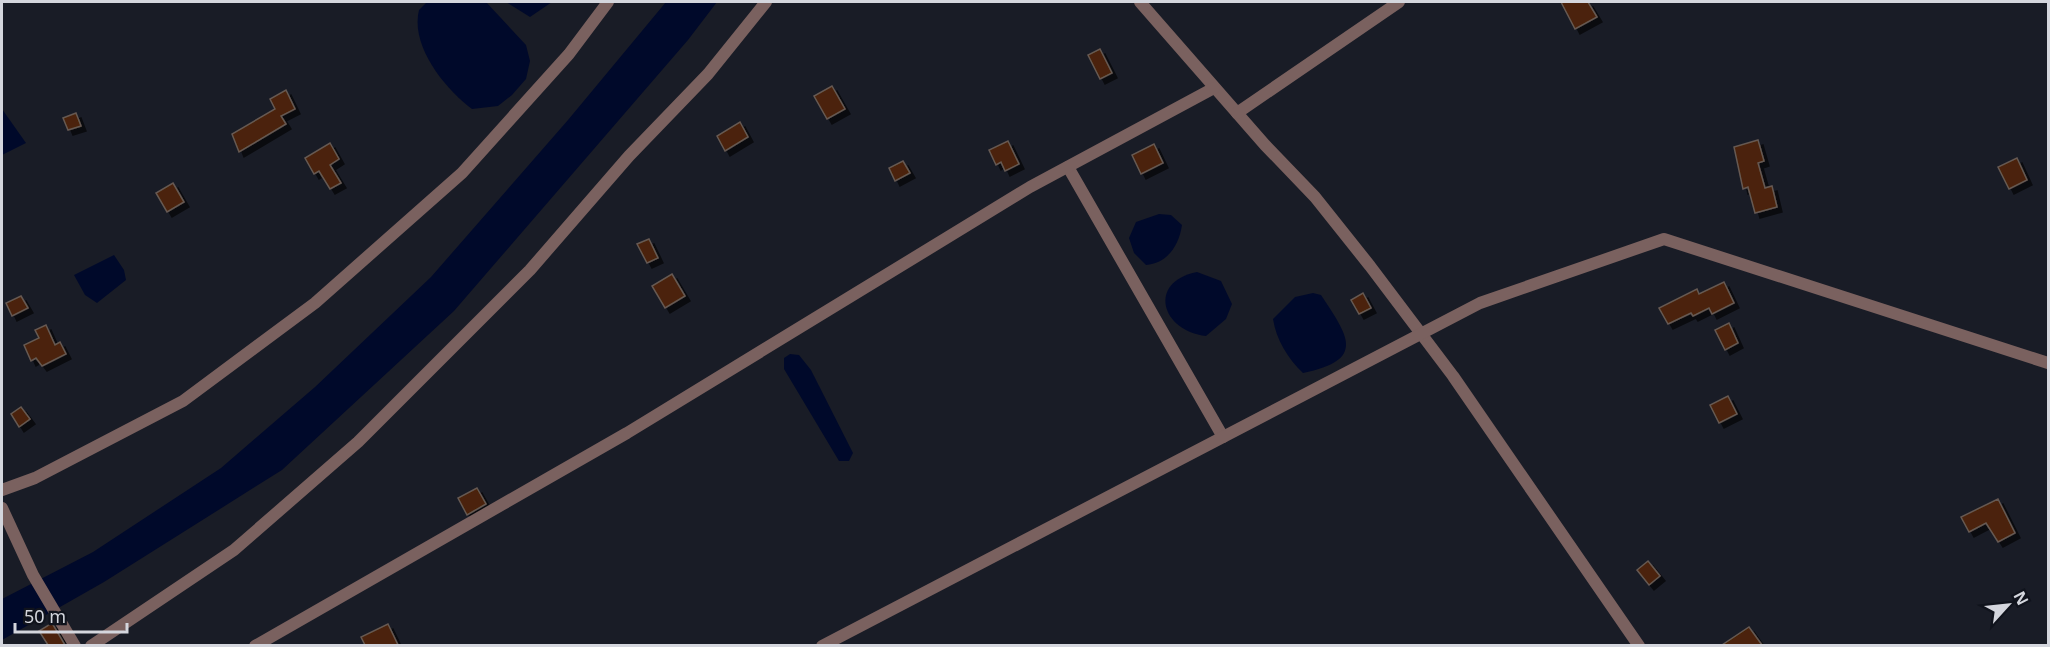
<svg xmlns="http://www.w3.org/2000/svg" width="2050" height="647" viewBox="0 0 2050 647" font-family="'Noto Sans',sans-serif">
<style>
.water{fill:#00092a}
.building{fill:#4b2307;stroke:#665952;stroke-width:1.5;filter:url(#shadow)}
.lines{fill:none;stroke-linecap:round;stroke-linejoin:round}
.street{stroke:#7a615f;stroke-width:12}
</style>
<defs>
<filter id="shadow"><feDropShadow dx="5" dy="5" stdDeviation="0" flood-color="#0009"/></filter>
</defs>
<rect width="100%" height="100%" fill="#191c26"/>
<!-- water -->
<g class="water">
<path d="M427,2H486L526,45L530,61L526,79L512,95L498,106L472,109C445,89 410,46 419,10Z"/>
<path d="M506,2H552L530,17Z"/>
<path d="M666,2H717L688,40L454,311L282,470L104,582L2,640V599L93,552L221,468L315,387L431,277L568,120Z"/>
<path d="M2,109L26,143L2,155Z"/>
<path d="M1159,214L1171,215L1182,225C1179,245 1168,263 1146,265L1134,253L1129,238L1136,222Z"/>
<path d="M114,255L124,270L126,280L97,303L85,295L74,275Z"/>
<path d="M1197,272L1221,281L1232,304L1226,319L1206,336C1161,331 1147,282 1197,272Z"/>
<path d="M1313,293L1321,295C1348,336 1367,360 1303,373C1288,359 1276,339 1273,319L1295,297Z"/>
<path d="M790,354L799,355L811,370L853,453L849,461H839L784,369V358Z"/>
</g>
<!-- building -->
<g class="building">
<path d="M1561,2H1588L1597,17L1575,29Z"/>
<path d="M1100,49L1112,73L1100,79L1088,55Z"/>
<path d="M832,86L845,109L827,119L814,96Z"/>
<path d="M286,90L295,109L281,116L286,124L239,152L232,134L275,109L270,99Z"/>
<path d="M76,113L81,126L68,130L63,118Z"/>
<path d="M740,122L748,137L725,151L717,136Z"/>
<path d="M1758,140L1764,161L1758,163L1765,188L1772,186L1777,207L1755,213L1748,187L1743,189L1734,147Z"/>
<path d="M1008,141L1019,164L1005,171L1001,162L996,165L989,150Z"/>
<path d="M330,143L339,159L330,165L341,183L330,189L319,171L314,174L305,158Z"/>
<path d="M1154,144L1163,163L1141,174L1132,155Z"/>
<path d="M2017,158L2027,180L2009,189L1998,167Z"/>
<path d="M903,161L910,173L895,181L889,168Z"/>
<path d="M173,183L184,202L167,212L156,193Z"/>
<path d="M649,239L658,258L647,263L637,244Z"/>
<path d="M672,274L685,296L665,308L652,286Z"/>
<path d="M1724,282L1734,303L1712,314L1709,308L1693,316L1691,313L1668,324L1659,308L1697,289L1699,294Z"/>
<path d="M1363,293L1371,308L1359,314L1351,300Z"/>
<path d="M21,296L28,308L12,316L6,303Z"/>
<path d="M1729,323L1738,343L1725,350L1715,330Z"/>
<path d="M46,325L55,345L60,342L66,354L42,366L36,358L31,361L24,345L39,338L35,330Z"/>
<path d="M1728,396L1737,414L1719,423L1710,405Z"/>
<path d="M21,407L30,419L19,427L11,414Z"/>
<path d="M477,488L486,504L467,515L458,498Z"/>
<path d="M1998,499L2015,533L1998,542L1986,523L1969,532L1961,517Z"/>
<path d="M1648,561L1660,576L1649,585L1637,570Z"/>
<path d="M52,623L65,645H48L39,631Z"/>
<path d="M388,624L398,645H365L361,637Z"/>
<path d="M1749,627L1762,645H1722Z"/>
</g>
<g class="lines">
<!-- street -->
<g class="street">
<path d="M1140,2L1265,145L1315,197L1370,266L1453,376L1639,646"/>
<path d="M1237,113L1399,2"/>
<path d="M1068,167L1223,437"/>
<path d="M2,490L35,478L183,401L315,303L462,173L569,54L608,2"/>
<path d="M2,508L33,575L75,646"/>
<path d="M91,646L234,550L358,442L530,270L629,156L708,74L766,2"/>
<path d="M255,646L627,433L1030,187L1214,88"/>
<path d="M822,646L1480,303L1664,239L2048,363"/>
</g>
</g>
<!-- border -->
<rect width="2050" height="647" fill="none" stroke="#d4d6dd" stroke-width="6"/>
<!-- north arrow -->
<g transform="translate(2008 605) rotate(63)" stroke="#10131c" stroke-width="4.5" paint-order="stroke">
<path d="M0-4.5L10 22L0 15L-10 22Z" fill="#d4d6dd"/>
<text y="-9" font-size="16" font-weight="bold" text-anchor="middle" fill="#d4d6dd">N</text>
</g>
<!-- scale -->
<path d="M15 623v9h112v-9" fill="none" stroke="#d4d6dd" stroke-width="3"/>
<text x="24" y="623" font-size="18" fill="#d4d6dd" stroke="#10131c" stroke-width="4.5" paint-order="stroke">50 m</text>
</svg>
